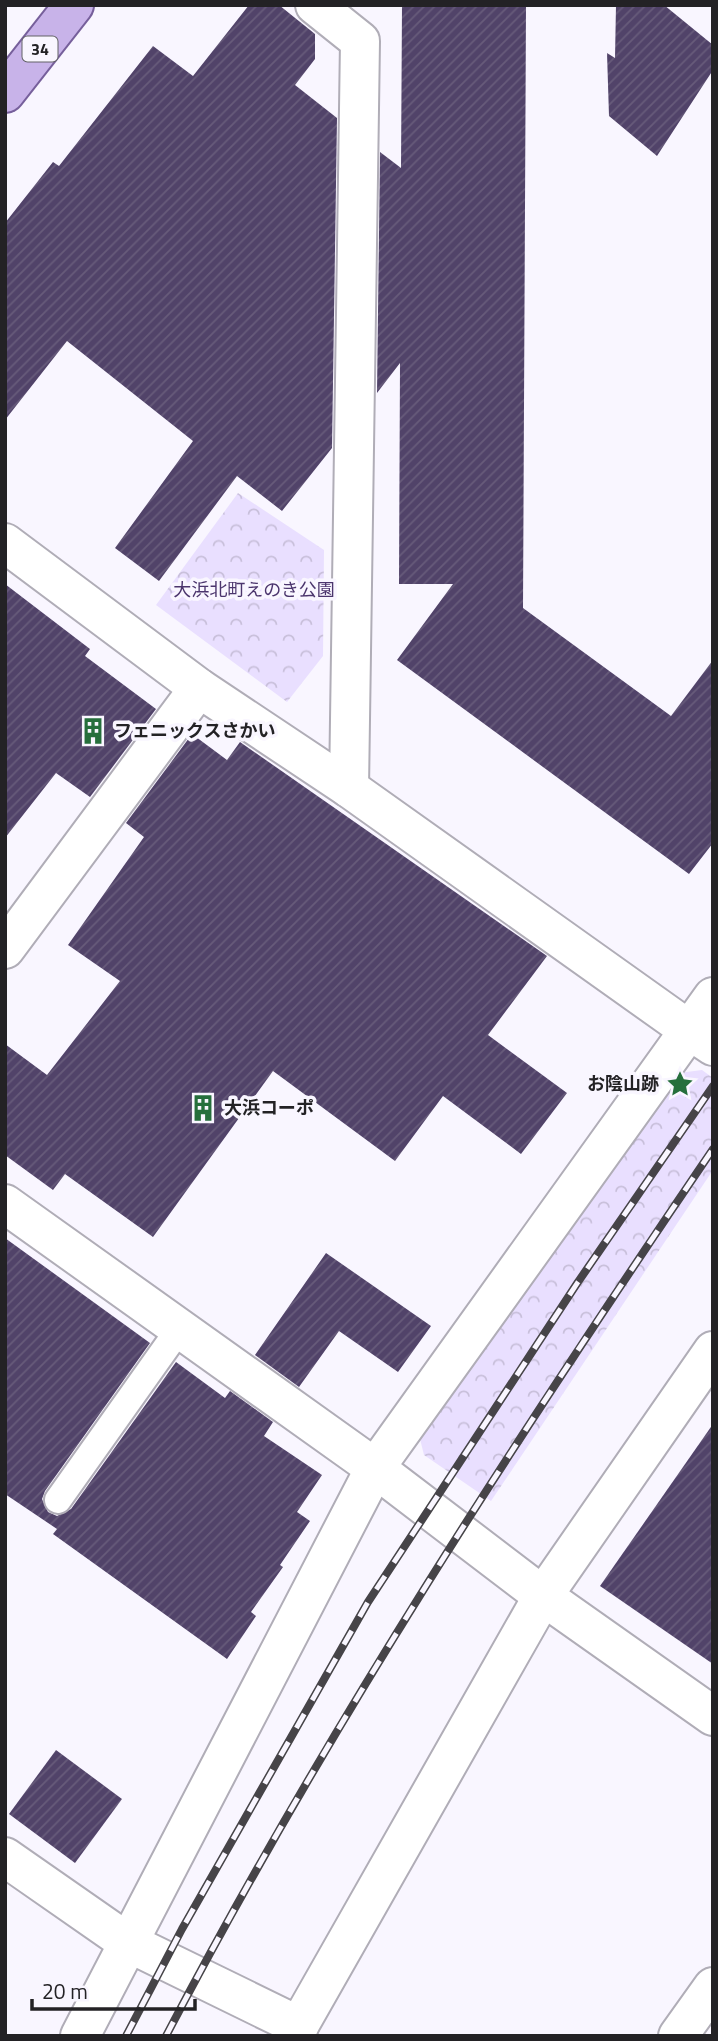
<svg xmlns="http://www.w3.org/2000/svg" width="718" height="2041" viewBox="0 0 718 2041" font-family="'Titillium Web','Noto Sans JP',sans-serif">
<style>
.forest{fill:url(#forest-crowns)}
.building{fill:url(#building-hatch)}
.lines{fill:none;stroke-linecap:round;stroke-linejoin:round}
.service-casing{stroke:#b0adb7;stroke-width:30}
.pedestrian-casing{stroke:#b0adb7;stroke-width:42}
.minor-casing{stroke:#b0adb7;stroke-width:42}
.primary-casing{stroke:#765f9b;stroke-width:42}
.service{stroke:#fff;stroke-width:26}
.pedestrian{stroke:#fff;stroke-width:38}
.minor{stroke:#fff;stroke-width:38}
.primary{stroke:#c8b3e9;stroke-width:38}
.rail-casing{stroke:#464448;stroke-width:8}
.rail{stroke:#f9f6ff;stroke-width:5;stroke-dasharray:16;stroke-linecap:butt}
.labels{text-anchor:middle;stroke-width:7;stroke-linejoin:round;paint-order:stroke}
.shield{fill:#f9f6ff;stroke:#636266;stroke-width:2}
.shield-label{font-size:16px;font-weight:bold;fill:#232225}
.park-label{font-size:18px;fill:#4b356d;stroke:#f9f6ff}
.poi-label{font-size:18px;font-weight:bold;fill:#232225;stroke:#f9f6ff;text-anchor:start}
</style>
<defs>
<pattern id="forest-crowns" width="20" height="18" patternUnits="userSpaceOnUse" patternTransform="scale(1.75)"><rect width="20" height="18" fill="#e9dfff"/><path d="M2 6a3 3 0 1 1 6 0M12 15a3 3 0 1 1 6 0" fill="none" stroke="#c8bfda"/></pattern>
<pattern id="building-hatch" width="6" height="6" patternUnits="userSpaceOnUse" patternTransform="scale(1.75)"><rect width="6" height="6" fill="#514369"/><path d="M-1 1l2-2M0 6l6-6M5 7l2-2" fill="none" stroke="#675b7a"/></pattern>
</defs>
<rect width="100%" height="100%" fill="#f9f6ff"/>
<!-- forest -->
<g class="forest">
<path d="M238,493L324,550L323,656L287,702L156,605Z"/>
<path d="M702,1070L713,1078V1170L491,1501L424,1455L419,1435L679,1073Z"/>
</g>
<!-- building -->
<g class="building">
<path d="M249,5H279L315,34V59L295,85L337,118L332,448L282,511L237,476L159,581L115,548L193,441L67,341L5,420V223L53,162L59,166L153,46L193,76Z"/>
<path d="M402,5H526L523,608L671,716L713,660V843L689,874L397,660L453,584H399L400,363L377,393L380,152L401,168Z"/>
<path d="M616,5H664L713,45V70L657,156L609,116L607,53L615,58Z"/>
<path d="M5,584L90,649L85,656L156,709L90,797L56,773L5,838Z"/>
<path d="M192,734L227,760L240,742L547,956L488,1035L567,1093L521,1154L443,1096L395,1161L273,1071L153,1237L65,1174L53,1190L5,1155V1044L47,1075L120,981L68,945L144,837L126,823Z"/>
<path d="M5,1238L150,1343L45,1491L42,1499L48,1512L57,1516L71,1509L176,1362L225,1398L230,1391L273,1422L264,1436L322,1475L297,1512L310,1521L280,1565L283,1567L251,1612L256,1616L227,1659L53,1534L57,1529L5,1494Z"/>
<path d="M326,1253L431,1326L398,1372L339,1331L299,1387L255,1355Z"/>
<path d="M713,1424V1664L600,1586Z"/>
<path d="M56,1750L122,1799L75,1863L9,1814Z"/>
</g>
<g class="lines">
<defs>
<path id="service" d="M58,1500L180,1328"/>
<g id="pedestrian">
<path d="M689,1030L713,1046"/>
<path d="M127,1942L299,2026"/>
</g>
<g id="minor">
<path d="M315,5L360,41L349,788"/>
<path d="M5,543L199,688L349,788L689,1030"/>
<path d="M5,949L199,688"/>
<path d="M5,1204L375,1468L543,1596L713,1716"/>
<path d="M5,1857L127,1942"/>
<path d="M80,2036L375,1468L713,997"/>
<path d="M293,2036L543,1596L713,1351"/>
<path d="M678,2036L713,1987"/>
</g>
<path id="primary" d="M5,93L74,5"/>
</defs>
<!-- service casing -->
<use href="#service" class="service-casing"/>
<!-- pedestrian casing -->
<use href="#pedestrian" class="pedestrian-casing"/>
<!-- minor casing -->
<use href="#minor" class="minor-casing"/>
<!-- primary casing -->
<use href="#primary" class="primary-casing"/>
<!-- service -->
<use href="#service" class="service"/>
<!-- pedestrian -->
<use href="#pedestrian" class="pedestrian"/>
<!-- minor -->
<use href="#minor" class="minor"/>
<!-- primary -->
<use href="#primary" class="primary"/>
<defs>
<g id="rail">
<path d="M126,2036L182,1929L368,1602L578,1282L713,1086"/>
<path d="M166,2036C327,1728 518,1436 713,1149"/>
</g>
</defs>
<!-- rail casing -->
<use href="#rail" class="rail-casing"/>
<!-- rail -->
<use href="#rail" class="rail"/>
</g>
<!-- icons -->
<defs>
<symbol id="building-bare" viewBox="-9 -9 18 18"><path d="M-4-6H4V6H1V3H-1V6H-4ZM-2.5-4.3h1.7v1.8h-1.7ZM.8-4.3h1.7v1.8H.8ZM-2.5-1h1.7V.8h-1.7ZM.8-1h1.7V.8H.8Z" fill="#266f3c" stroke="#f9f6ff" stroke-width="2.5" paint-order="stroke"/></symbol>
<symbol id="sight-bare" viewBox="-9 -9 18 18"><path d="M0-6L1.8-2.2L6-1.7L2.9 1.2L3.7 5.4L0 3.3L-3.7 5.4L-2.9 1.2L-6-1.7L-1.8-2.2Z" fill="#266f3c" stroke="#f9f6ff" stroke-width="2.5" paint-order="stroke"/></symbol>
</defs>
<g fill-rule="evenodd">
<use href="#building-bare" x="74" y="712" width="38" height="38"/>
<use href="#sight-bare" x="661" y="1065" width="38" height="38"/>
<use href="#building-bare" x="184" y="1089" width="38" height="38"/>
</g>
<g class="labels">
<!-- shield labels -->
<rect class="shield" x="22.5" y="36.5" width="35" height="25" rx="5"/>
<g class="shield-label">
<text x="40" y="55">34</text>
</g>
<!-- park labels -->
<g class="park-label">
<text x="254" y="596">大浜北町えのき公園</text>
</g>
<!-- poi labels -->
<g class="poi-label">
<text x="114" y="737">フェニックスさかい</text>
<text x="659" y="1090" text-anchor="end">お陰山跡</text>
<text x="224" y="1114">大浜コーポ</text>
</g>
</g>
<!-- border -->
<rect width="718" height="2041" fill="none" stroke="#232225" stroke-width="14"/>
<!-- scale -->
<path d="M32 1999v10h163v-10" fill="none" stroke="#232225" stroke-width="3.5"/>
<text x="42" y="1999" font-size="21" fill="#232225" stroke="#f9f6ff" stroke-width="5" paint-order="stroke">20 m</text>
</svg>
